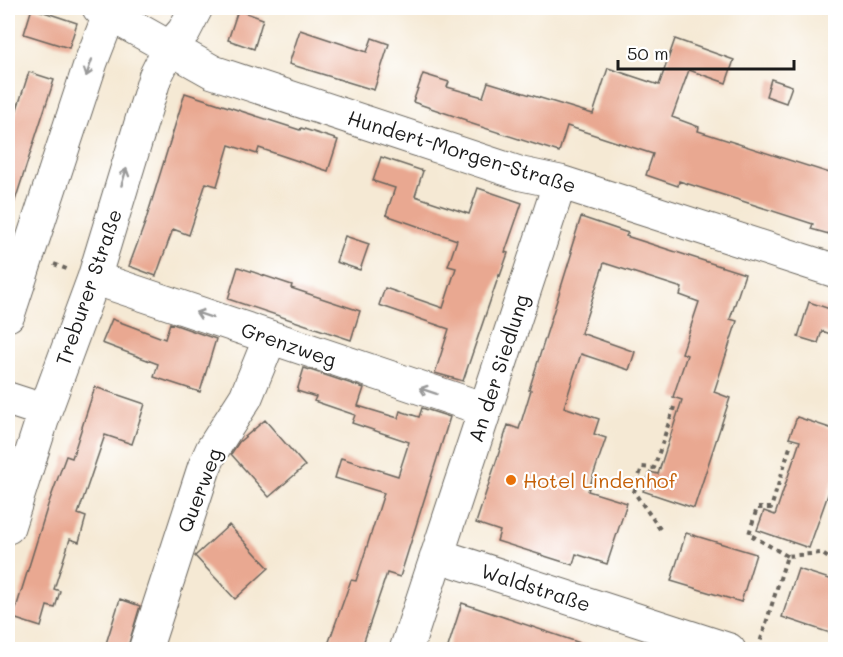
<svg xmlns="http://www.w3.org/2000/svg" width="843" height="657" font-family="Mali,sans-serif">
	<rect width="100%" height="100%" fill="#fff"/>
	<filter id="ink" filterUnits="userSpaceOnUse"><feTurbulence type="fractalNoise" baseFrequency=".0167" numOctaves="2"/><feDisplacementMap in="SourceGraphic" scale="12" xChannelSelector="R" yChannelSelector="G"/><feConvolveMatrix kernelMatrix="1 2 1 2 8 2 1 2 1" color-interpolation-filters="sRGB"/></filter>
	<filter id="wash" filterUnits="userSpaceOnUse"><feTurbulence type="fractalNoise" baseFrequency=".008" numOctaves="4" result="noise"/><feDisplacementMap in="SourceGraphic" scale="24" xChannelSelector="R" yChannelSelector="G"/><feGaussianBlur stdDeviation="1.35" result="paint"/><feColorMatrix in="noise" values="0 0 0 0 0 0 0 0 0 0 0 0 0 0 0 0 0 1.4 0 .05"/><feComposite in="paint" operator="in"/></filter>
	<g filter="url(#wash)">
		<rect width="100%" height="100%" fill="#f5e9d4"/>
		<g id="blocks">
			<path fill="#e9a891" d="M32,8L77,23L69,48L24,34Z
				M238,10L263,19L254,49L228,40Z
				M300,30L367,52L372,38L389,44L374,90L289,64Z
				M675,39L734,60L726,83L689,70L672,117L699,127L698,131L836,175V236L811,229L813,224L739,200L679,181L678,186L646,175L653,154L567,126L559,152L466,122V120L413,102L423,74L449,82L447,87L483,97L488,82L593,114L608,68L659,85Z
				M29,72L54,80L11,213L8,212V137Z
				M771,79L792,86L786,103L766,96Z
				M185,93L300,130L301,128L338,140L328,171L259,148L257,154L229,145L217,186L206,183L189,235L173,229L156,276L129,266L145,223Z
				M381,157L423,171L415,196L469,214L478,188L522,203L505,252L508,253L500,276L499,275L463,381L435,373L449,329L379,305L385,288L443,308L456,268L448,266L457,240L386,215L395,188L373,181Z
				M581,217L628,233L626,236L745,274L730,319L737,321L714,392L730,398L694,508L643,491L650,472L658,474L682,400L673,397L687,355L682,353L699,302L680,295L682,288L604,263L581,333L635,352L629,370L581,354L564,407L599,419L594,434L606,438L588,491L627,503L607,564L576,554L573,565L497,541L500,531L476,523L508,425L519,429L531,390H529L572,252H570Z
				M345,236L369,244L360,270L336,262Z
				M238,267L292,285L291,288L360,311L351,340L228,299Z
				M809,302L836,311V336L822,331L818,343L798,337Z
				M112,319L165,339L170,323L216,339L200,392L154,377L158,364L102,343Z
				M304,368L364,388L358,406L398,418L400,411L419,417L422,408L450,417L400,577L387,573L361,650H326L351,580L356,581L384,493L335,478L341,458L398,476L409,442L352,423L355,415L314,401L316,397L297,391Z
				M95,387L145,404L132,444L105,435L78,514L86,517L79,542L70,539L54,589L60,591L55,608L47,606L41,627L13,618L48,505L66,456L72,458Z
				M797,417L836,430V472L809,548L757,530L764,511L775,515L800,441L789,438Z
				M265,420L305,466L269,497L231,454L239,442Z
				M229,525L269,568L235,599L195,556Z
				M686,533L756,554L741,602L671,581Z
				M798,569L836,581V635L782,617Z
				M120,599L140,606L127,650H104Z
				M462,603L589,646L588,650H447Z"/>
		</g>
	</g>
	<g filter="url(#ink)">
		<use href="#blocks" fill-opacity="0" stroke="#68645c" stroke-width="1.5"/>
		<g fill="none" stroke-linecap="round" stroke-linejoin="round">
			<g stroke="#68645c" stroke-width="35">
				<path id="minor" d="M99,8L213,72L522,174L560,182L836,271
					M94,278L484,409
					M8,315L91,62L110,13
					M8,399L45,411
					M8,527L45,411L94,278L155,77L170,47L184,31L196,8
					M437,555L729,650
					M145,650L204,468L212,450L246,397L270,338
					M406,650L560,182"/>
			</g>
			<path stroke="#68645c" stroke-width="4" stroke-dasharray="4.5 4.5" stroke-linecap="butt" d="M54,264L69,270
				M660,529L634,492L642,467L654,468L674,407
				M787,556L749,534L757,508H771L790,447
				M758,649L787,556L821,553L836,563"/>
			<use href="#minor" stroke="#fff" stroke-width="33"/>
		</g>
		<defs><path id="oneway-shaft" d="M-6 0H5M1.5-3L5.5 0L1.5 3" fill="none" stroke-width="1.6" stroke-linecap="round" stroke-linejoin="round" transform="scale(1.5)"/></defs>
		<g stroke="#999">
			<use href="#oneway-shaft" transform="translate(89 68) rotate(109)"/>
			<use href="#oneway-shaft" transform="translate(124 177) rotate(-73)"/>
			<use href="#oneway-shaft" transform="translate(204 315) rotate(-161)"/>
			<use href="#oneway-shaft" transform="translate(428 391) rotate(-161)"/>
		</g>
	</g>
	<circle fill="#e8710a" stroke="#fff" stroke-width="2" cx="511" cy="480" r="6"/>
	<g text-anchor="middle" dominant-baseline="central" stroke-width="4.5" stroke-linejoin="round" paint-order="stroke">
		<g font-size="20" fill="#1c1c1c" stroke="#fff">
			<text transform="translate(462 151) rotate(17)">Hundert-Morgen-Straße</text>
			<text transform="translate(88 287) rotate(-71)">Treburer Straße</text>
			<text transform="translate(289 344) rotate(19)">Grenzweg</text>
			<text transform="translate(498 368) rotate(-72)">An der Siedlung</text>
			<text transform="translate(199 490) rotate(-69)">Querweg</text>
			<text transform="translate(536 587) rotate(18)">Waldstraße</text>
		</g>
		<g font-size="20" fill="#c56008" stroke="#fff" text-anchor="start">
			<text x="523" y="480">Hotel Lindenhof</text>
		</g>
	</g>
	<rect width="843" height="657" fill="none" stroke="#fff" stroke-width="30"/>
	<path d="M618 60v9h176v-9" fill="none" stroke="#1c1c1c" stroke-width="3"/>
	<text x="627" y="60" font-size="18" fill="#1c1c1c" stroke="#ffffff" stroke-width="4.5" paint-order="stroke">50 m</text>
</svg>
